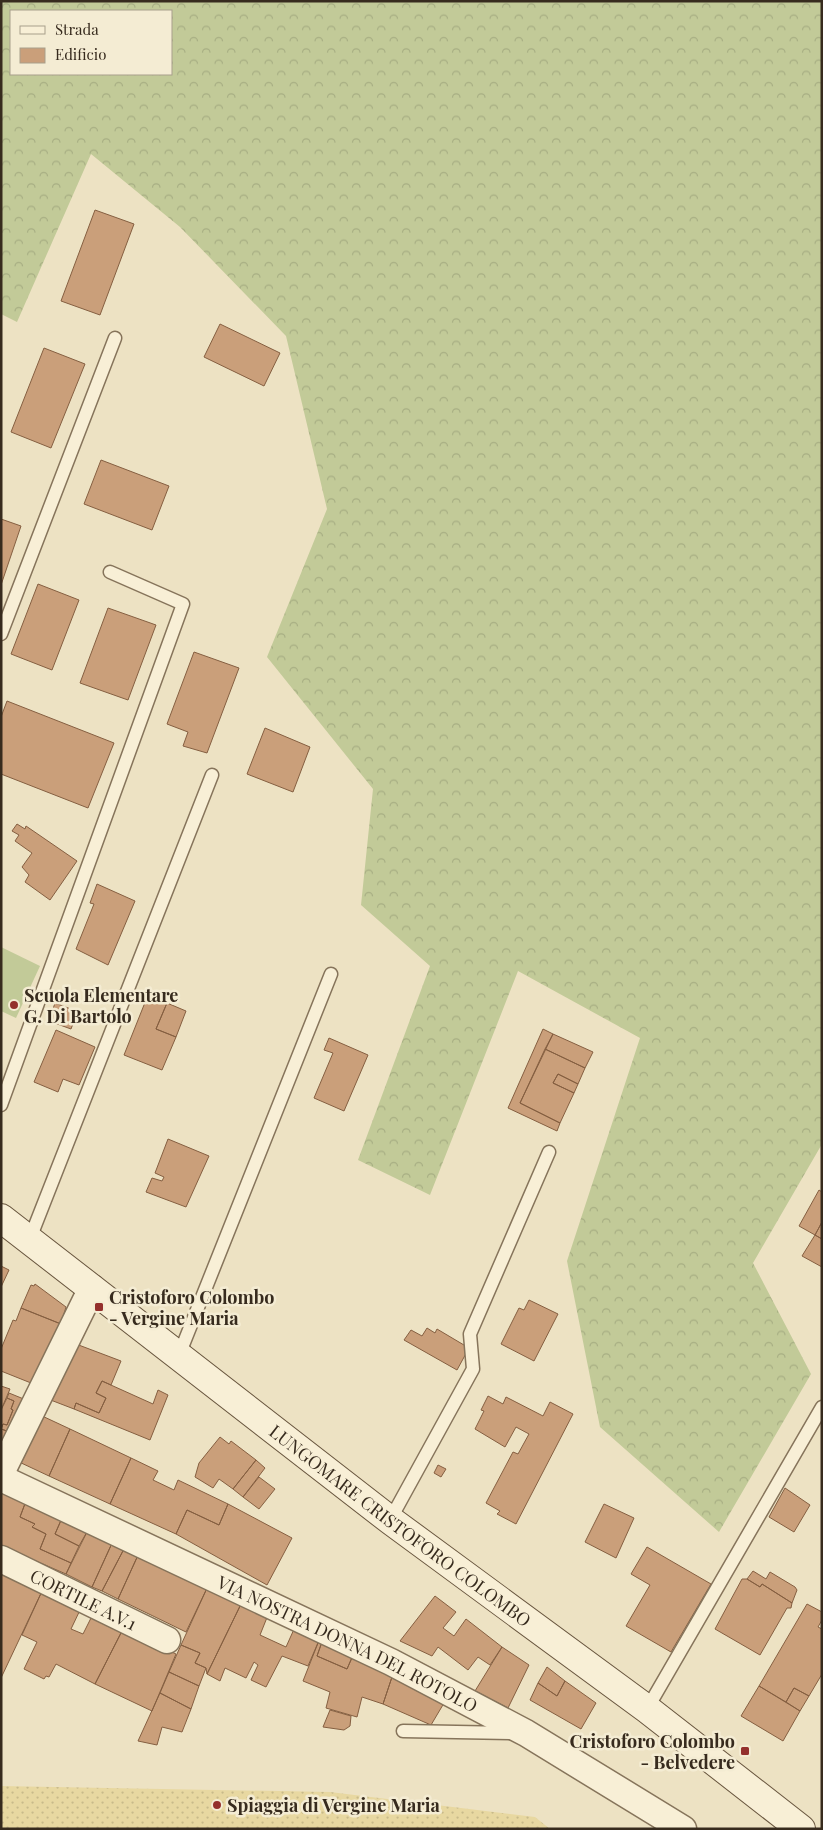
<svg xmlns="http://www.w3.org/2000/svg" width="823" height="1830" font-family="'Playfair Display',serif">
	<defs>
		<pattern id="forest-crowns" width="20" height="18" patternUnits="userSpaceOnUse" patternTransform="scale(1.25)"><rect width="20" height="18" fill="#c2ca98"/><path d="M2 6a3 3 0 1 1 6 0M12 15a3 3 0 1 1 6 0" fill="none" stroke="#a7ae83"/></pattern>
		<pattern id="sand-dots" width="8" height="8" patternUnits="userSpaceOnUse" patternTransform="scale(1.25)"><rect width="8" height="8" fill="#e8d8a1"/><path d="M2 2h.1M6 6h.1" fill="none" stroke="#c8ba8a" stroke-width="1.8" stroke-linecap="round"/></pattern>
	</defs>
	<rect width="100%" height="100%" fill="#ede2c3"/>
	<path fill="#c2ca98" d="M1,947L40,966L16,1018L1,1011Z"/>
	<path fill="url(#forest-crowns)" fill-rule="evenodd" d="M1,1H822V1144L753,1263L811,1374L719,1532L600,1427L567,1261L640,1038L518,971L430,1195L358,1160L430,966L361,905L373,789L267,657L327,509L286,336L180,227L91,154L17,322L1,314ZM171,11V74H11V11Z"/>
	<path fill="url(#sand-dots)" d="M1,1786L330,1792L535,1817L550,1829H1Z"/>
	<path fill="#ca9f7a" stroke="#855f41" d="M95,210L134,224L100,315L61,301Z
		M220,324L280,353L264,386L204,357Z
		M44,348L85,364L51,448L11,432Z
		M101,460L169,486L152,530L84,504Z
		M1,519L21,526L1,585Z
		M38,584L79,600L52,670L11,654Z
		M108,608L156,625L128,700L80,683Z
		M194,652L239,668L207,753L183,746L188,732L167,724Z
		M7,701L114,743L88,808L1,774V717Z
		M265,728L310,747L293,792L247,774Z
		M17,824L25,829L26,826L77,861L50,900L25,882L29,875L22,867L32,853L15,841L19,835L12,831Z
		M97,884L135,901L108,965L76,949L94,904L90,903Z
		M148,995L167,1003L156,1029L176,1037L162,1070L124,1055Z
		M55,1003L89,1016L88,1021L76,1016L71,1029L49,1021Z
		M167,1003L186,1011L176,1037L156,1029Z
		M543,1029L553,1034L520,1103L560,1123L557,1131L508,1108Z
		M56,1030L95,1047L79,1085L63,1079L58,1092L34,1082Z
		M553,1034L593,1052L585,1068L545,1049Z
		M329,1038L368,1055L344,1111L314,1098L333,1053L324,1050Z
		M545,1049L585,1068L578,1084L558,1074L553,1083L574,1093L560,1123L520,1103Z
		M558,1074L578,1084L574,1093L553,1083Z
		M168,1139L209,1156L186,1207L146,1192L152,1178L162,1181L164,1177L155,1173Z
		M819,1190L822,1192V1222L815,1235L799,1226Z
		M822,1222V1239L815,1235Z
		M815,1235L822,1239V1267L802,1256Z
		M1,1266L9,1270L1,1287Z
		M35,1284L66,1307L61,1324L21,1308L31,1285L34,1286Z
		M529,1300L558,1314L534,1361L501,1344L519,1308L524,1310Z
		M21,1308L61,1324L36,1385L1,1371V1349L13,1320L16,1321Z
		M427,1328L435,1333L437,1329L469,1348L457,1370L404,1340L411,1330L422,1336Z
		M76,1344L121,1361L111,1385L102,1381L96,1393L106,1398L99,1413L76,1403L74,1409L48,1399L57,1377L62,1379Z
		M102,1381L153,1404L158,1390L168,1395L150,1440L74,1409L76,1403L99,1413L106,1398L96,1393Z
		M1,1386L10,1389L1,1410Z
		M9,1393L36,1404L1,1444L7,1431L1,1429L3,1424L7,1425L13,1410L11,1409L14,1401L7,1398Z
		M488,1396L503,1404L506,1397L543,1416L550,1402L573,1414L516,1524L497,1514L500,1511L486,1503L513,1452L518,1454L529,1434L516,1427L505,1447L475,1429L484,1411L481,1410Z
		M7,1398L14,1401L11,1409L13,1410L7,1425L3,1424L1,1429L7,1431L1,1444V1410Z
		M40,1415L70,1429L49,1476L17,1461Z
		M70,1429L131,1458L110,1504L49,1476Z
		M220,1437L229,1444L231,1441L256,1460L233,1489L219,1479L213,1488L195,1477L199,1463Z
		M131,1458L158,1471L153,1480L174,1490L178,1480L228,1504L219,1525L187,1510L176,1534L110,1504Z
		M256,1460L265,1468L243,1497L233,1489Z
		M438,1465L446,1469L441,1477L434,1473Z
		M259,1477L275,1489L259,1509L243,1497Z
		M1,1488L26,1501L20,1517L35,1524L32,1527L46,1534L40,1549L71,1563L66,1574L1,1546Z
		M785,1488L810,1505L794,1532L769,1517Z
		M26,1501L62,1518L55,1534L79,1546L71,1563L40,1549L46,1534L32,1527L35,1524L20,1517Z
		M228,1504L292,1538L267,1585L176,1534L187,1510L219,1525Z
		M604,1504L634,1518L616,1558L585,1542Z
		M62,1518L88,1530L79,1546L55,1534Z
		M88,1530L113,1541L92,1587L66,1574Z
		M113,1541L125,1547L102,1591L92,1587Z
		M125,1547L139,1553L118,1599L102,1591Z
		M647,1547L711,1584L671,1652L626,1626L650,1585L631,1574Z
		M139,1553L208,1586L186,1632L118,1599Z
		M4,1570L43,1589L1,1678V1576Z
		M753,1571L766,1579L770,1572L795,1587L797,1590L792,1603L762,1584L760,1587L747,1579Z
		M742,1579H747L760,1587L762,1584L792,1603L791,1608H787L760,1655L715,1629Z
		M208,1586L242,1602L207,1674L206,1668L195,1663L200,1653L181,1645Z
		M43,1589L81,1608L71,1629L83,1634L93,1614L123,1629L95,1684L56,1664L49,1677L46,1676L44,1679L24,1669L37,1642L22,1635Z
		M435,1596L456,1612L443,1628L454,1636L466,1619L502,1647L490,1665L478,1657L468,1670L438,1647L432,1656L400,1641Z
		M242,1602L268,1615L260,1635L286,1647L295,1627L320,1638L308,1666L282,1656L266,1687L251,1680L258,1665L254,1662L246,1678L225,1668L220,1681L207,1674Z
		M807,1604L822,1612V1620L818,1627L822,1629V1674L809,1696L794,1688L786,1702L759,1686Z
		M123,1629L176,1654L152,1711L95,1684Z
		M320,1638L323,1639L317,1656L347,1669L354,1653L394,1671L383,1704L362,1697L357,1717L326,1708L330,1692L303,1681Z
		M323,1639L354,1653L347,1669L317,1656Z
		M181,1645L200,1653L195,1663L206,1668L199,1686L169,1672Z
		M502,1647L529,1665L508,1708L475,1691Z
		M547,1667L565,1681L557,1696L538,1683Z
		M394,1671L447,1698L431,1725L383,1704Z
		M169,1672L199,1686L191,1709L160,1693Z
		M565,1681L596,1703L581,1729L530,1700L538,1683L557,1696Z
		M759,1686L800,1711L783,1741L741,1716Z
		M794,1688L809,1696L800,1711L786,1702Z
		M160,1693L191,1709L182,1732L162,1727L157,1745L138,1741Z
		M330,1710L351,1716L350,1726L344,1730L323,1727Z"/>
	<g fill="none" stroke-linecap="round" stroke-linejoin="round">
		<g stroke="#86745b" stroke-width="15">
			<path id="service" d="M1,634L115,338
				M1,1105L183,604L110,572
				M29,1241L212,775
				M179,1355L331,974
				M390,1520L473,1369L470,1334L549,1152
				M647,1709L822,1407
				M403,1731L513,1733"/>
		</g>
		<g stroke="#86745b" stroke-width="29">
			<g id="minor">
				<path d="M1,1473L92,1288"/>
				<path id="s1" d="M1,1478L391,1662L526,1733L683,1829"/>
				<path id="s2" d="M1,1559L167,1640"/>
			</g>
		</g>
		<g stroke="#68553e" stroke-width="30">
			<g id="secondary">
				<path id="s3" d="M1,1218L390,1520L647,1709L801,1829"/>
			</g>
		</g>
		<use href="#service" stroke="#f8efd6" stroke-width="12"/>
		<use href="#minor" stroke="#f8efd6" stroke-width="26"/>
		<use href="#secondary" stroke="#f8efd6" stroke-width="28"/>
	</g>
	<g fill="#94302c" stroke="#f4ecd3" stroke-width="2">
		<circle cx="14" cy="1005" r="5"/>
		<rect x="94" y="1302" width="10" height="10" rx="2.5"/>
		<rect x="740" y="1746" width="10" height="10" rx="2.5"/>
		<circle cx="217" cy="1805" r="5"/>
	</g>
	<g text-anchor="middle" dominant-baseline="central" stroke-width="5" stroke-linejoin="round" paint-order="stroke">
		<g font-size="18" font-weight="bold" fill="#372b1e" stroke="#f4ecd3" text-anchor="start">
			<text x="24" y="995">Scuola Elementare<tspan x="24" dy="21">G. Di Bartolo</tspan></text>
			<text x="109" y="1297">Cristoforo Colombo<tspan x="109" dy="21">- Vergine Maria</tspan></text>
			<text x="735" y="1741" text-anchor="end">Cristoforo Colombo<tspan x="735" dy="21">- Belvedere</tspan></text>
			<text x="227" y="1805">Spiaggia di Vergine Maria</text>
		</g>
		<g font-size="18" fill="#372b1e" stroke="#f4ecd3">
			<text stroke="none"><textPath href="#s3" startOffset="504">LUNGOMARE CRISTOFORO COLOMBO</textPath></text>
			<text stroke="none"><textPath href="#s2" startOffset="92">CORTILE A.V.1</textPath></text>
			<text stroke="none"><textPath href="#s1" startOffset="384">VIA NOSTRA DONNA DEL ROTOLO</textPath></text>
		</g>
	</g>
	<rect width="823" height="1830" fill="none" stroke="#372b1e" stroke-width="5"/>
	<rect x="10" y="10" width="162" height="65" fill="#f4ecd3" stroke="#a89f8b"/>
	<rect x="20" y="26" width="25" height="8" fill="#f8efd6" stroke="#a89f8b"/>
	<text x="55" y="35" font-size="15" fill="#372b1e">Strada</text>
	<rect x="20" y="48" width="25" height="15" fill="#ca9f7a" stroke="#a89f8b"/>
	<text x="55" y="60" font-size="15" fill="#372b1e">Edificio</text>
</svg>
